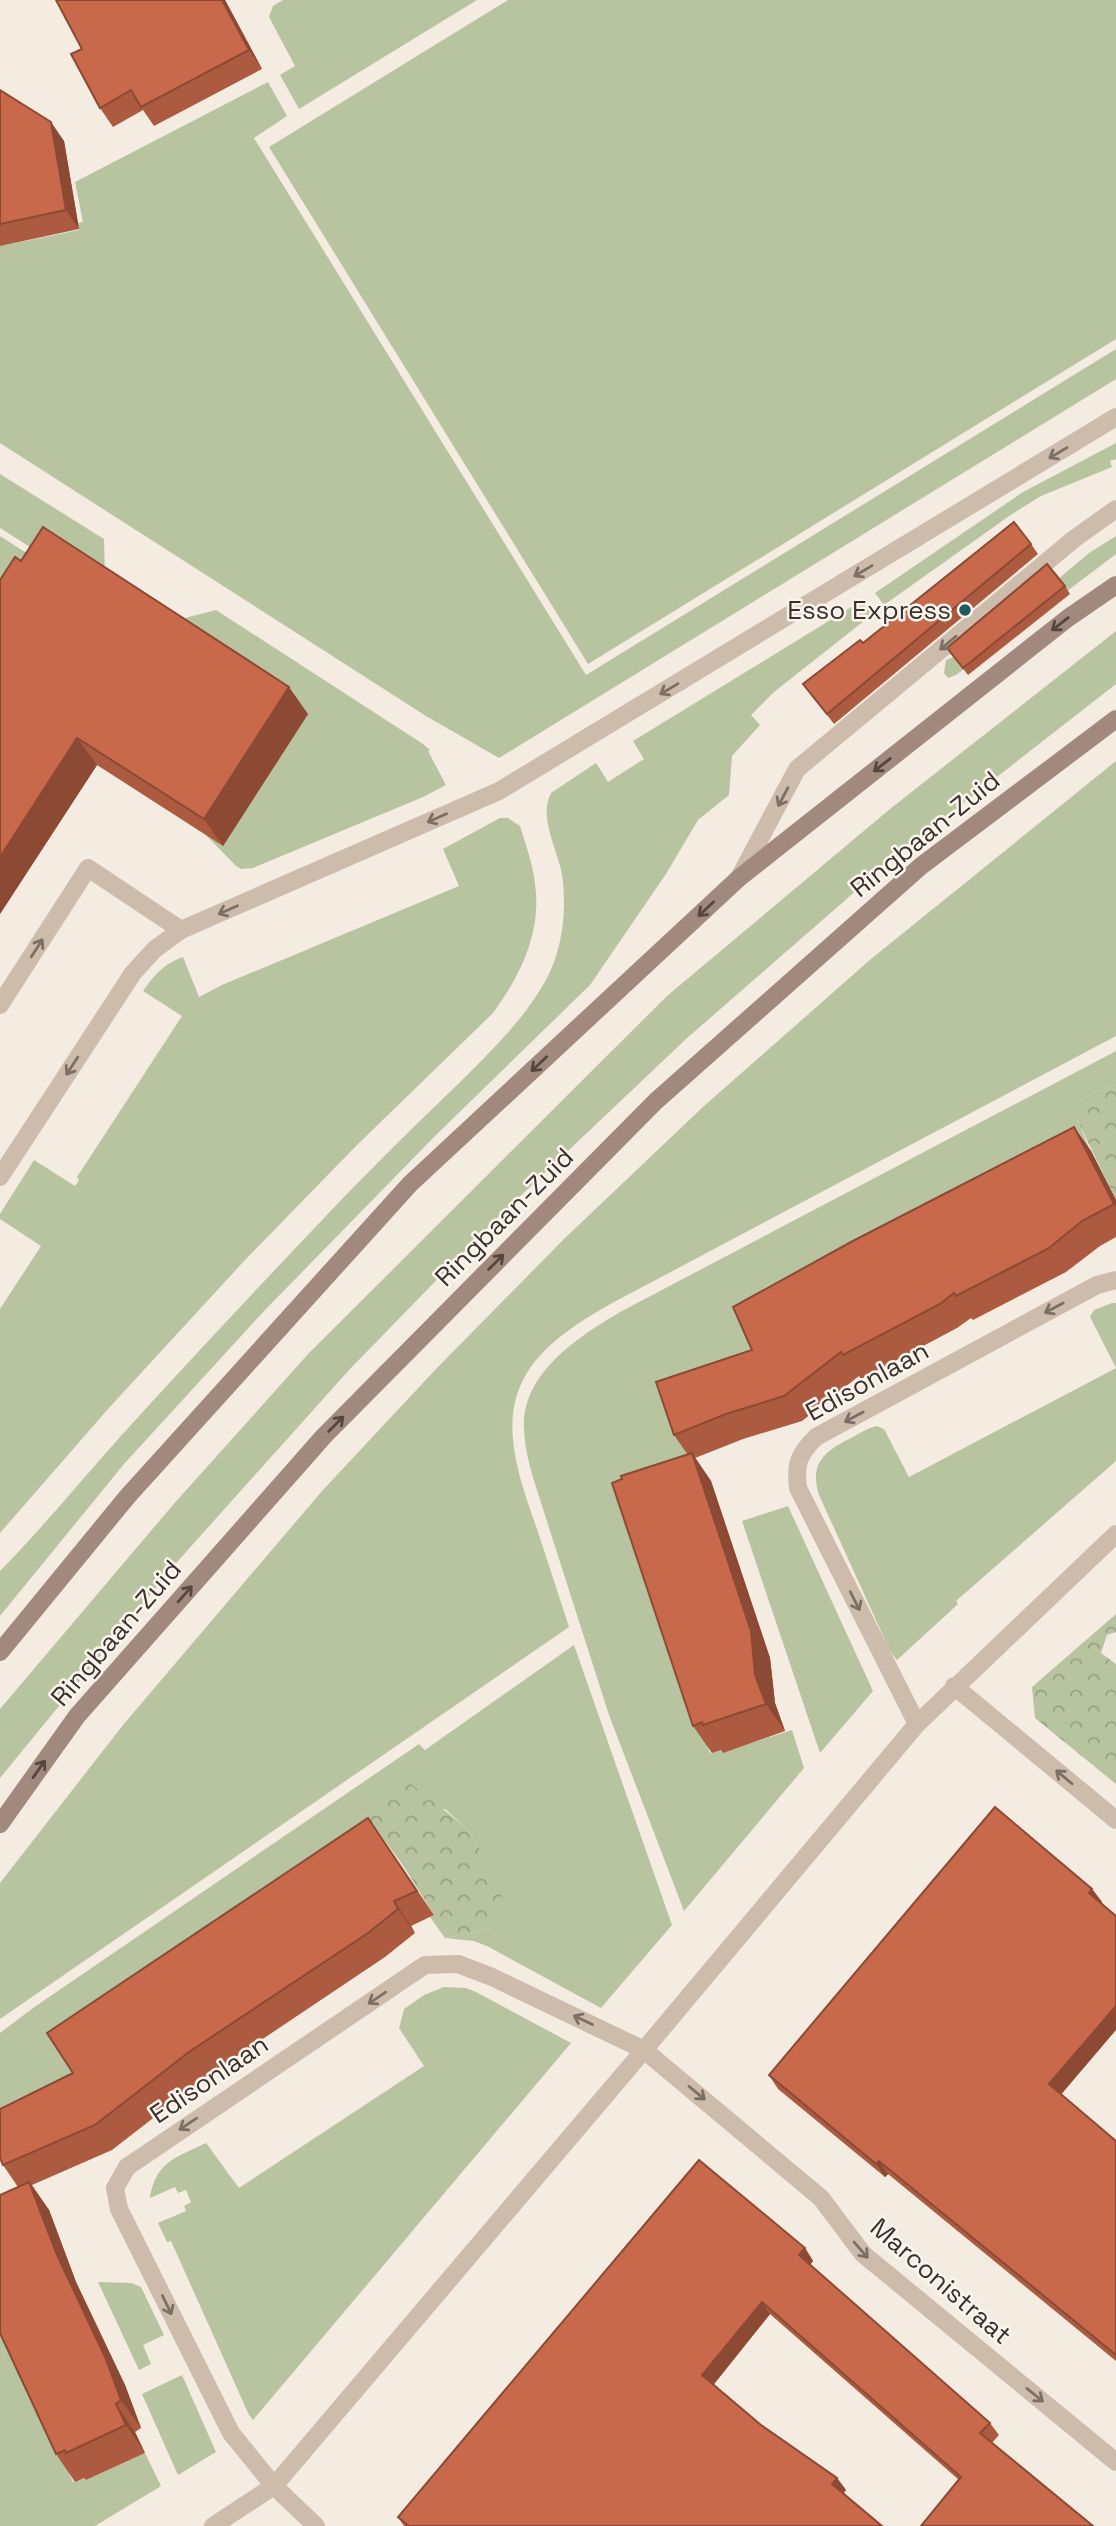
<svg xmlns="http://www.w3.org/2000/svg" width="1116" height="2526" font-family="'Space Grotesk',sans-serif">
	<defs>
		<pattern id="forest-crowns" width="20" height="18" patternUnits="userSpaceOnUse" patternTransform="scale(1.75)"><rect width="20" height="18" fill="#b8c4a0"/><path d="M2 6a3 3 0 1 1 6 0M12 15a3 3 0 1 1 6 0" fill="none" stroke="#97a083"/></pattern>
	</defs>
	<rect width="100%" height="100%" fill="#f4ebe1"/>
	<path fill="#b8c4a0" d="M283,0H477L299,109L280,75L295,66L269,17L273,6Z
		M508,0H1116V339L588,664L269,147Z
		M268,82L287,116L254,138L586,675L1116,349V379L499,758L426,716L0,443V246L79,230L78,223L83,222L75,182Z
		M1116,443V459L1110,461L1112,467L1041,496L1012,514L884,605L875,593L1023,492Z
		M0,474L104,539L105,582L60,566L0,528Z
		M0,536L50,568L0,645Z
		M1116,536V554L956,675L948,678L944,673L946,660L956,656L1057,580L1089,553Z
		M863,600L874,613L774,692L751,715L760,725L732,756L729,795L698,820L666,874L590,985L436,1135L265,1310L124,1464L0,1616V1571C42,1528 80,1482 120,1437C193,1356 268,1277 343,1198C379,1161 415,1125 452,1090C487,1055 523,1022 547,978C563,947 567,909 562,875C558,850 538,817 551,793L596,763L608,782L644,759L633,741Z
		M216,610L423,744L430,750L428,751L446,785L423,797L253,868L241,869L235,865L199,828L154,626Z
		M1116,631V684L897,855L686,1039L492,1223L350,1369L177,1562L0,1778V1709L172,1506L309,1353L667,996L890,809Z
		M1116,761V1036L616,1301C582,1320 541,1344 523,1380C498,1429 523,1487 539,1535C549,1566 559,1596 569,1627L0,2019V1883L123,1725L322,1491L436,1369L565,1238L704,1106L871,959Z
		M500,818H508L520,826C526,845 533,865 535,884C542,932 520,977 492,1014L357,1145L245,1260L108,1409L0,1533V1309L41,1246L0,1219V1214L34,1160L75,1186L79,1180L77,1177L182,1016L143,991C155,974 164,964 183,957L199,997L222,985L459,886L443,849Z
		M1116,1051V1085L1070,1103L1090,1150L757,1346L690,1457L701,1728L710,1753L722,1750L723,1752L792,1730L804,1768L684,1911L609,1715L535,1484C529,1465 524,1445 524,1425C524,1371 581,1335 622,1311Z
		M1112,1303H1116V1461L956,1601L958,1604L897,1660L890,1651L819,1495C809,1463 825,1451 851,1438C860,1433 868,1428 877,1426L884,1429L909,1477L1116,1368L1090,1317L1094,1310Z
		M788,1506L873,1691L820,1753L742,1521Z
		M574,1645L672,1925L601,2008L487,1946L474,1941L445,1938L491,1929L478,1846L464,1826L445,1809L365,1813L384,1841L75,2073L0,2142V2033L33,2008L419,1744L425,1750Z
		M444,1987L466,1988L476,1992L571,2043L253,2420L249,2415L171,2241L167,2242L158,2223L186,2211L184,2206L191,2202L186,2190L178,2193L175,2187L150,2198C155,2162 177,2157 206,2143L239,2188L424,2066L399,2028L404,2009L424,1995Z
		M98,2282L131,2283L141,2287L164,2335L143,2345L151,2364L139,2370Z
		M0,2319L73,2482L84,2478L86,2480L145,2453L161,2486L95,2526H0Z
		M182,2375L216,2452L178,2475L142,2394Z"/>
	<path fill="url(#forest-crowns)" d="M1116,1085V1200L1069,1103Z
		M1116,1614V1632L1107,1635L1101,1653L1116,1664V1784L1035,1718L1032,1687Z
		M410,1783L464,1826L478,1846L503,1900L491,1929L445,1938L430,1917L434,1915L404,1867L365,1813Z"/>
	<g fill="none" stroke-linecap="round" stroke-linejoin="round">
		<path stroke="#cdbbac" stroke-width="18" d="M739,878L797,769L1074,539L1116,509
			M0,1005L88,868L181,930"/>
		<path stroke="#cdbbac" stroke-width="18" d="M0,1177L133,973L155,949L181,930L499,791L1116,417
			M954,1686L1116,1820
			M917,1724L798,1488C795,1463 799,1454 816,1437L1097,1285L1116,1280
			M213,2526L274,2486L644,2050L917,1724L1116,1534
			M316,2526L274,2486L231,2433L119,2209L115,2188L127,2167L425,1965L458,1964L492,1977L644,2050L821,2198L863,2254L1116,2462"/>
		<path stroke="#a18a7d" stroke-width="18" d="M0,1652L127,1497L410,1184L739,878L1068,618L1116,585
			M0,1824L77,1716L324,1436L656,1101L921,866L1116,719"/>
	</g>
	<path fill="#ac5a40" d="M225,0L262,69L154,126L143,110L113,127L100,108L82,49Z
		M0,90L64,141L79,229L0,246Z
		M1031,544L1038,554L834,724L803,684L863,643Z
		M21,561L308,714L223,846L97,765L0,914Z
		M1065,586L1070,594L968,675L947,648Z
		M1074,1127L1091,1151L1116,1200V1237L1100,1246L1066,1272L973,1320L971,1318L957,1328L861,1379L859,1376L802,1421L743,1439L695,1458L711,1481L770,1658L775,1703L785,1731L723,1753L721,1750L712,1753L693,1726L688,1455L674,1435L752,1350Z
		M368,1818L434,1915L411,1926L415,1933L385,1957L206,2077L112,2150L32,2185L49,2210L76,2282L125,2385L141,2428L135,2432L145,2453L86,2480L84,2478L75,2482L56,2454L18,2187L3,2165L73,2073Z
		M1092,1889L1102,1902L1061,2094L1116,2141V2361L888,2174L885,2177L778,2089L769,2075Z
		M805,2248L813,2261L810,2265L990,2423L999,2435L959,2480L770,2314L713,2385L761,2425L837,2478L846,2490L843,2494L882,2526H404L398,2517Z"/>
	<path fill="#8c4a34" d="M222,0H225L262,69L249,50Z
		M51,122L64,141L79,229L66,210Z
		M289,687L308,714L223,846L204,819Z
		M77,738L97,765L0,914V857Z
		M1074,1127L1091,1151L1116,1200V1207Z
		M692,1453L711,1481L770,1658L775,1703L785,1731L766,1704L755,1675Z
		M1092,1889L1102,1902L1098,1906L1089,1893Z
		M394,1901L411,1926L415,1933L398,1909Z
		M1116,2006V2030L1059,2097L1049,2084Z
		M879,2161L888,2174L885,2177L876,2164Z
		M29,2182L49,2210L76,2282L125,2385L141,2428L121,2400L57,2255Z
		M805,2248L813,2261L807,2268L799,2255Z
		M762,2302L770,2314L711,2388L702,2375Z
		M116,2404L135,2432L145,2453L126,2425Z
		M837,2478L846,2490L840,2497L832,2484Z"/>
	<path fill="#c8694b" stroke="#8c4a34" stroke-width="2" d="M56,0H222L249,50L141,107L131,90L100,108L71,54L82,49Z
		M0,90L51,122L66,210L0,224Z
		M1014,522L1031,544L827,714L803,684L860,640L863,643Z
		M43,527L289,687L204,819L77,738L0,857V580L15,557L21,561Z
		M1047,564L1065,586L963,668L947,648Z
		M1074,1127L1114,1204L1082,1221L1049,1248L956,1296L954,1293L940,1304L843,1355L841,1352L784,1396L726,1414L674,1435L656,1382L752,1350L733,1307L851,1242Z
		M692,1453L751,1631L755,1675L766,1704L703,1725L702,1722L693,1726L612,1483L622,1479L621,1476Z
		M995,1807L1092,1889L1089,1893L1116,1916V2006L1049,2084L1116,2141V2355L879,2161L876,2164L769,2075Z
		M368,1818L417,1891L394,1901L398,1909L368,1933L189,2052L95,2125L3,2165L0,2158V2109L73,2073L47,2033Z
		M699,2160L805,2248L799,2255L990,2423L980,2433L1093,2526H921L961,2477L762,2302L702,2375L761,2425L837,2478L832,2484L882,2526H409L398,2517Z
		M29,2182L57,2255L105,2357L121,2400L116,2404L126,2425L66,2453L65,2450L56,2454L0,2333V2195Z"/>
	<defs><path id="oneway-shaft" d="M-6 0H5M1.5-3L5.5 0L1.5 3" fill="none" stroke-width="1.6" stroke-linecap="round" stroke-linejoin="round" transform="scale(1.75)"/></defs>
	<g stroke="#7d6f65">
		<use href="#oneway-shaft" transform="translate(1058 453) rotate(149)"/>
		<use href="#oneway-shaft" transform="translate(863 571) rotate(149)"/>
		<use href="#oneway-shaft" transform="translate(948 643) rotate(140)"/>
		<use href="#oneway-shaft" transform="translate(669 689) rotate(149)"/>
		<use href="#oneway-shaft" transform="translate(783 797) rotate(118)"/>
		<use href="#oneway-shaft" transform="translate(437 818) rotate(156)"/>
		<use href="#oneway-shaft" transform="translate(228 910) rotate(156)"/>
		<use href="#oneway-shaft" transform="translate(37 948) rotate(-57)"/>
		<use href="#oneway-shaft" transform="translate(72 1066) rotate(123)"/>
		<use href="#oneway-shaft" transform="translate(1054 1308) rotate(152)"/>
		<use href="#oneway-shaft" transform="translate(854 1417) rotate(152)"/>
		<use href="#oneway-shaft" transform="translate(855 1601) rotate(63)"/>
		<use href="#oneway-shaft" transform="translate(1064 1777) rotate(-140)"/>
		<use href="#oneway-shaft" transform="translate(377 1998) rotate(146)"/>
		<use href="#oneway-shaft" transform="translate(583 2020) rotate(-154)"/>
		<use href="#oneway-shaft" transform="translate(697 2093) rotate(40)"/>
		<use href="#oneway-shaft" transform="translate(188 2124) rotate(146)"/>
		<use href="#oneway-shaft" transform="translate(861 2250) rotate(49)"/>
		<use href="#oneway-shaft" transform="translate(167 2305) rotate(64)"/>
		<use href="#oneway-shaft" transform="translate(1035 2395) rotate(39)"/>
	</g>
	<g stroke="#544640">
		<use href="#oneway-shaft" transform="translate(1060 624) rotate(142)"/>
		<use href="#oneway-shaft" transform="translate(882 765) rotate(142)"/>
		<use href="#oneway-shaft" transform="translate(706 909) rotate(137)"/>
		<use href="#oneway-shaft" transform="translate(539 1064) rotate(137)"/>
		<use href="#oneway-shaft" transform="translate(496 1262) rotate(-45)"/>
		<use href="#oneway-shaft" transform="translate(336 1424) rotate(-45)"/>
		<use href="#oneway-shaft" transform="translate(185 1594) rotate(-49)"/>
		<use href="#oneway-shaft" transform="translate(39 1769) rotate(-55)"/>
	</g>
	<circle fill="#1f5a5e" stroke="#fbf5ee" stroke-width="2.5" cx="965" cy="610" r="7"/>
	<g text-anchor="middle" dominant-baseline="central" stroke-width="5" stroke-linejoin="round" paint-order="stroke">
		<g font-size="26" fill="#3b302b" stroke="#fbf5ee" text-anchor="end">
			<text x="951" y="610">Esso Express</text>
		</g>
		<g font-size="26" fill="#3b302b" stroke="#fbf5ee">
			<text transform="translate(925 834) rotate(-39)">Ringbaan-Zuid</text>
			<text transform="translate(504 1217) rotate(-45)">Ringbaan-Zuid</text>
			<text transform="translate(867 1381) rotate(-29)">Edisonlaan</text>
			<text transform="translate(116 1633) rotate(-49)">Ringbaan-Zuid</text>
			<text transform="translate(209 2079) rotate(-34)">Edisonlaan</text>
			<text transform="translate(941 2281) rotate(41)">Marconistraat</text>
		</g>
	</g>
</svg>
